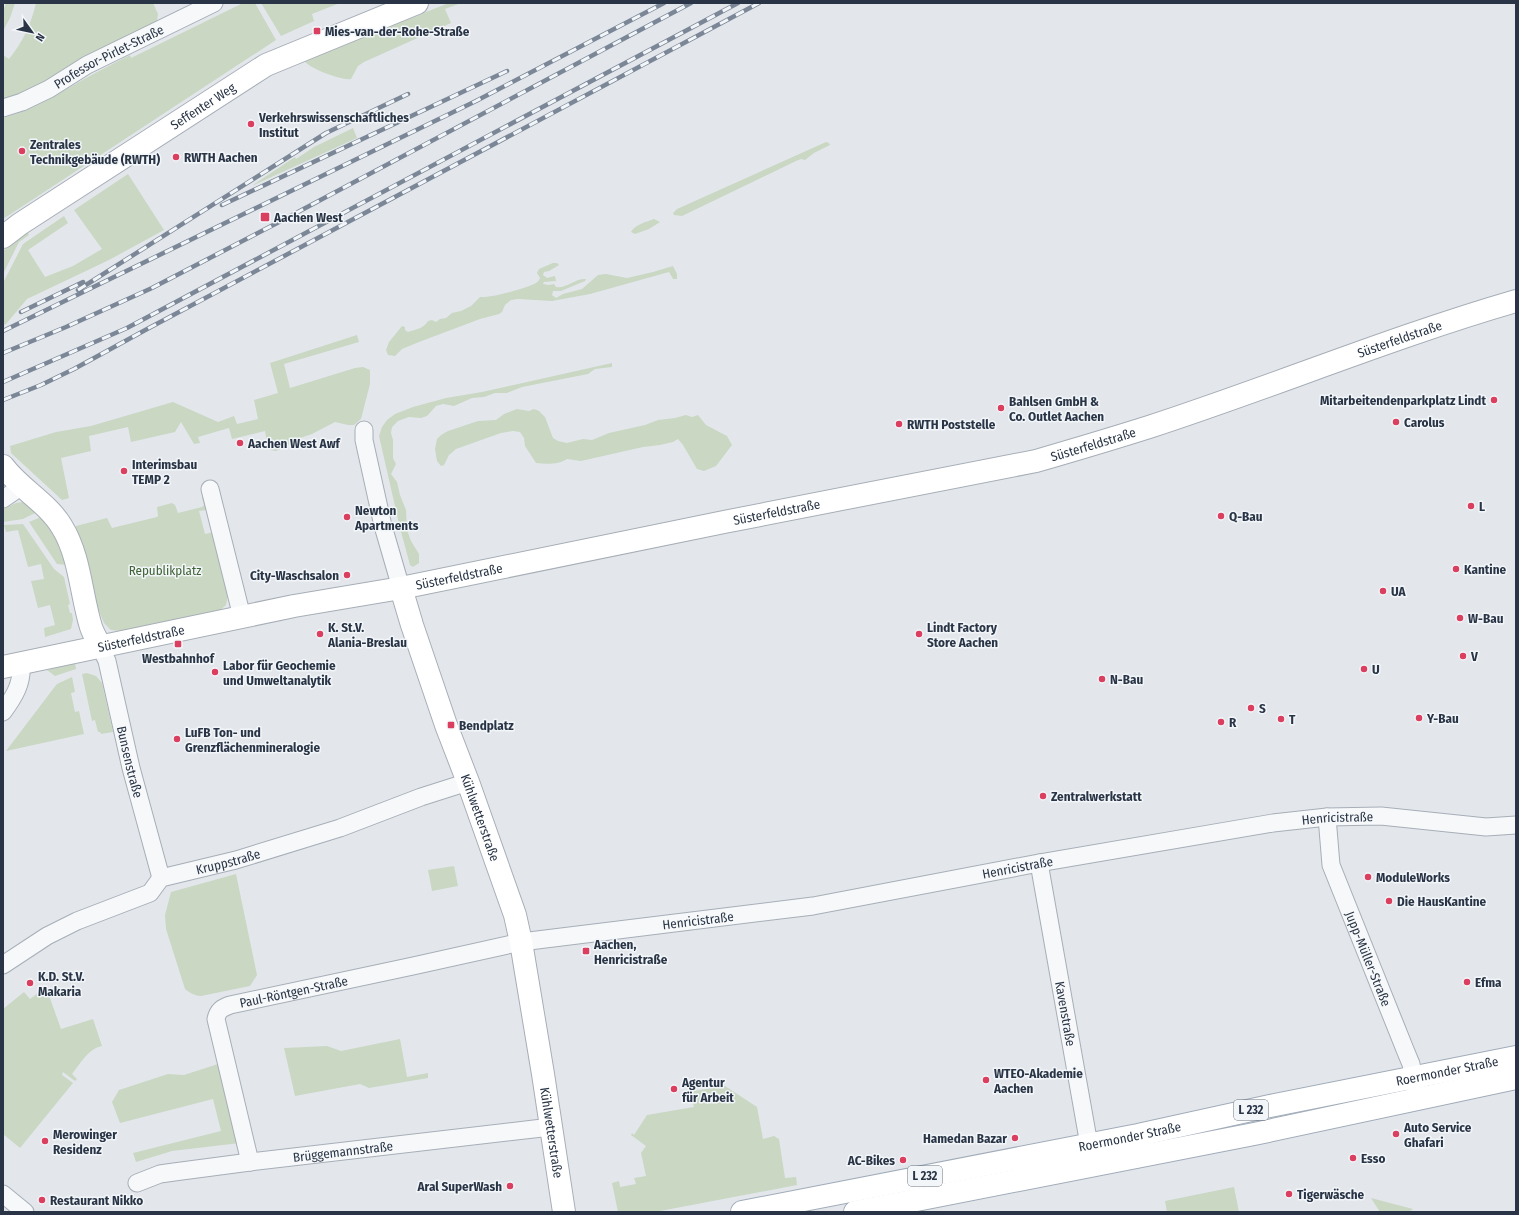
<svg xmlns="http://www.w3.org/2000/svg" width="1519" height="1215" font-family="'Fira Sans Condensed',sans-serif">
	<rect width="100%" height="100%" fill="#e3e7ec"/>
	<path fill="#c9d7c3" d="M6,3H15L10,18L3,31V11Z
		M36,3H153L158,14L157,21L139,31L30,90L3,101V55L9,59C23,42 31,24 36,3Z
		M243,3H255L276,40L3,219V118C34,110 59,93 86,78C100,70 115,63 130,55L131,58Z
		M261,3H340L312,14L314,21L281,36Z
		M449,3H461L445,9L451,23L364,62L358,66L351,79C343,81 307,68 304,60Z
		M353,128L357,138L254,185H253L295,157L296,159L314,147Z
		M826,142L829,143L830,145L814,153L805,160L801,159L796,161L682,216L674,215L673,213L677,209Z
		M128,174L164,230L109,260L27,299L6,324L3,325V283L23,244L64,216L68,223L28,250L45,277L73,266L102,249L74,210Z
		M654,219L660,222L649,229L635,234L631,232C635,224 647,222 654,219Z
		M27,231L29,235L19,242L3,274V251Z
		M553,263H557L559,265L549,271L544,272L543,275L547,278L555,276L556,281L544,282L543,284L549,285L554,284L556,287C566,289 575,278 586,279L585,281L561,291H553L552,295L556,298L563,294L582,289L598,275L606,274L627,278L653,272L673,266L677,274V279H673L669,272L590,294L552,301L518,299L511,300L505,305L502,312L499,314L480,319L419,342L402,349L395,356L388,355L386,350L389,342L402,326L405,327V330L408,332C416,329 423,329 428,321L432,320L436,322L440,319L446,318L452,313L461,311L471,306L480,297C490,298 528,288 536,283C539,281 539,280 540,278L537,273L539,269Z
		M357,335L359,342L284,364L290,388L355,368L363,367L370,370V384L361,419L354,425H348L335,422L312,434L294,440L286,447L276,451L270,450L268,448L265,431L232,439L229,428L198,437L200,443L194,444L181,422L175,432L131,442L128,427L89,436L91,451L61,458L69,498L62,500L11,453L10,446L56,432L91,426L173,402L218,422L234,416L237,424L258,419L254,400L278,393L270,363Z
		M612,363V367L595,369L588,374L522,387L507,393H495L484,397L472,398L454,406L443,404L436,406L427,416L421,418L409,417L398,421L392,427L391,433L393,440V458L396,464L391,474L397,482L400,495L406,510L407,530L411,541L419,554V563L413,567L410,565L400,528L379,436L382,427L387,420L395,414L413,407L446,398L482,392Z
		M517,409L529,411L534,409L539,411L545,417L553,438L558,441L567,443L583,439L592,440L609,433L645,425L658,420L675,418L686,415L692,417L698,415L706,425L727,436L732,445L716,466L704,471L697,469L683,445L678,439L673,442L660,445L643,447L581,461L567,459C558,465 546,464 536,463L525,446L524,438L520,432L513,431L501,433L456,449L449,455L444,465L441,466L437,461L435,449L437,439L441,435L448,431L478,421L496,420L504,414Z
		M203,496L207,510L199,511L205,534L214,532L228,595L226,605L217,613L121,631L111,630L104,623L97,606L75,531L76,526L107,518L112,528L157,517L158,516L157,507L172,503L175,505L178,513L202,507L204,505L202,498Z
		M23,502L26,503L37,512L23,519L3,522V509L16,503Z
		M41,517L60,545L67,565L57,564L29,522Z
		M23,524L54,569L64,577L70,604L68,605L70,613H72L73,620L71,629L45,637L44,628L55,625L50,605L38,608L31,581L44,579L41,564L28,567L18,530L6,532L4,525Z
		M75,663L76,669L55,676L47,670Z
		M87,673L96,676L102,683L113,732L101,734L100,732H98L95,720L92,721L82,674Z
		M72,677L75,692L71,693L75,712L79,711L84,734L6,751L53,689L57,684Z
		M454,866L458,886L432,891L428,870Z
		M236,874L257,975L250,986L201,996C195,996 190,993 185,989L166,929L165,915L171,892Z
		M46,987L61,1029L93,1019L102,1046C88,1049 81,1063 72,1074L77,1079L75,1081L63,1072L62,1075L73,1083L20,1148L3,1134V1009L24,992L30,999Z
		M400,1039L407,1077L428,1073V1078L369,1088L360,1084L295,1096L284,1048L327,1046L341,1051Z
		M221,1063L240,1143L172,1151L136,1162L133,1153L221,1131L213,1099L120,1123L112,1102L119,1090L168,1074L184,1075Z
		M725,1086L757,1107L763,1139L774,1136L779,1139L785,1178L796,1177L797,1185L655,1212H618L612,1183L619,1181L620,1187L636,1184L634,1178L646,1176L641,1153L646,1146L631,1135L632,1133L634,1135L647,1115L694,1107L691,1095L694,1091Z
		M1234,1187L1239,1212H1167L1165,1201Z
		M1371,1198L1413,1209L1409,1212H1380Z"/>
	<g fill="none" stroke-linecap="round" stroke-linejoin="round">
		<g stroke="#a7aeb7" stroke-width="19">
			<g id="street">
				<path id="s1" d="M3,108L22,102L49,89L87,65L214,3"/>
				<path d="M364,430V440L383,526L401,588"/>
				<path d="M210,489L242,617"/>
				<path d="M3,499L22,486"/>
				<path id="s2" d="M100,646L107,661L131,768L161,878"/>
				<path d="M3,712C14,697 23,683 21,663"/>
				<path id="s3" d="M1327,817L1331,865L1406,1052L1411,1064L1416,1089"/>
				<path id="s4" d="M1039,863L1091,1156"/>
				<path id="s5" d="M3,965L47,936L77,921L150,893L161,878L236,860L340,828L421,797L468,782"/>
				<path id="s6" d="M250,1162L216,1019C218,1010 222,1008 230,1005L413,966L521,942L813,906L1039,863L1273,823L1327,817L1381,816L1486,827L1516,825"/>
				<path id="s7" d="M137,1183L160,1174L174,1172L250,1162L551,1127"/>
				<path d="M3,1194L25,1212"/>
			</g>
		</g>
		<g stroke="#a7aeb7" stroke-width="24">
			<g id="secondary">
				<path id="s8" d="M3,237L20,224L266,65L417,3"/>
				<path d="M3,466C20,489 48,503 62,527C80,556 81,595 91,627C93,633 97,640 100,646"/>
				<path id="s9" d="M401,588L412,625L446,725L468,782L515,915L521,942L543,1074L564,1212"/>
				<path id="s10" d="M3,667L294,606L401,588L724,522L1036,461C1074,450 1111,439 1149,427C1272,387 1392,337 1516,301"/>
			</g>
		</g>
		<g stroke="#a1acb9" stroke-width="24">
			<g id="primary">
				<path id="s11" d="M742,1212L1138,1135L1270,1106L1516,1057"/>
				<path d="M855,1212L1254,1134L1516,1078"/>
			</g>
		</g>
		<use href="#street" stroke="#f6f8fa" stroke-width="17"/>
		<use href="#secondary" stroke="#fff" stroke-width="22"/>
		<use href="#primary" stroke="#fff" stroke-width="22"/>
		<g stroke="#7b8797" stroke-width="4.5">
			<path id="rail" d="M222,205L507,71
				M78,290L326,133L408,94
				M21,312L83,282
				M3,331L476,101L664,3
				M3,353L66,327L152,288L281,221L691,3
				M3,382L127,328L738,3
				M3,400L41,385L74,369L149,328L759,3"/>
		</g>
		<use href="#rail" stroke="#f3f6f9" stroke-width="3" stroke-dasharray="9" stroke-linecap="butt"/>
	</g>
	<g fill="#da3f5f" stroke="#f3f6f9" stroke-width="1.5">
		<rect x="313" y="27" width="8" height="8" rx="2"/>
		<circle cx="251" cy="124" r="4"/>
		<circle cx="22" cy="151" r="4"/>
		<circle cx="176" cy="157" r="4"/>
		<rect x="260" y="212" width="10" height="10" rx="2"/>
		<circle cx="1494" cy="400" r="4"/>
		<circle cx="1001" cy="408" r="4"/>
		<circle cx="1396" cy="422" r="4"/>
		<circle cx="899" cy="424" r="4"/>
		<circle cx="240" cy="443" r="4"/>
		<circle cx="124" cy="471" r="4"/>
		<circle cx="1471" cy="506" r="4"/>
		<circle cx="1221" cy="516" r="4"/>
		<circle cx="347" cy="517" r="4"/>
		<circle cx="1456" cy="569" r="4"/>
		<circle cx="347" cy="575" r="4"/>
		<circle cx="1383" cy="591" r="4"/>
		<circle cx="1460" cy="618" r="4"/>
		<circle cx="320" cy="634" r="4"/>
		<circle cx="919" cy="634" r="4"/>
		<rect x="174" y="640" width="8" height="8" rx="2"/>
		<circle cx="1463" cy="656" r="4"/>
		<circle cx="1364" cy="669" r="4"/>
		<circle cx="215" cy="672" r="4"/>
		<circle cx="1102" cy="679" r="4"/>
		<circle cx="1251" cy="708" r="4"/>
		<circle cx="1419" cy="718" r="4"/>
		<circle cx="1281" cy="719" r="4"/>
		<circle cx="1221" cy="722" r="4"/>
		<rect x="447" y="721" width="8" height="8" rx="2"/>
		<circle cx="177" cy="739" r="4"/>
		<circle cx="1043" cy="796" r="4"/>
		<circle cx="1368" cy="877" r="4"/>
		<circle cx="1389" cy="901" r="4"/>
		<rect x="582" y="947" width="8" height="8" rx="2"/>
		<circle cx="1467" cy="982" r="4"/>
		<circle cx="30" cy="983" r="4"/>
		<circle cx="986" cy="1080" r="4"/>
		<circle cx="674" cy="1089" r="4"/>
		<circle cx="1396" cy="1134" r="4"/>
		<circle cx="1015" cy="1138" r="4"/>
		<circle cx="45" cy="1141" r="4"/>
		<circle cx="1353" cy="1158" r="4"/>
		<circle cx="903" cy="1160" r="4"/>
		<circle cx="510" cy="1186" r="4"/>
		<circle cx="1289" cy="1194" r="4"/>
		<circle cx="42" cy="1200" r="4"/>
	</g>
	<g text-anchor="middle" dominant-baseline="central" stroke-width="3" stroke-linejoin="round" paint-order="stroke">
		<g fill="#f3f6f9" stroke="#666f7c" stroke-width="1">
			<rect x="1234" y="1100" width="34" height="20" rx="3"/>
			<rect x="908" y="1166" width="34" height="20" rx="3"/>
		</g>
		<g font-size="12" font-weight="bold" fill="#293546">
			<text x="1251" y="1110">L 232</text>
			<text x="925" y="1176">L 232</text>
		</g>
		<g font-size="13" font-weight="bold" fill="#293546" stroke="#f3f6f9" text-anchor="start">
			<text x="325" y="31">Mies-van-der-Rohe-Straße</text>
			<text x="259" y="117">Verkehrswissenschaftliches<tspan x="259" dy="15">Institut</tspan></text>
			<text x="30" y="144">Zentrales<tspan x="30" dy="15">Technikgebäude (RWTH)</tspan></text>
			<text x="184" y="157">RWTH Aachen</text>
			<text x="274" y="217">Aachen West</text>
			<text x="1486" y="400" text-anchor="end">Mitarbeitendenparkplatz Lindt</text>
			<text x="1009" y="401">Bahlsen GmbH &amp;<tspan x="1009" dy="15">Co. Outlet Aachen</tspan></text>
			<text x="1404" y="422">Carolus</text>
			<text x="907" y="424">RWTH Poststelle</text>
			<text x="248" y="443">Aachen West Awf</text>
			<text x="132" y="464">Interimsbau<tspan x="132" dy="15">TEMP 2</tspan></text>
			<text x="1479" y="506">L</text>
			<text x="355" y="510">Newton<tspan x="355" dy="15">Apartments</tspan></text>
			<text x="1229" y="516">Q-Bau</text>
			<text x="1464" y="569">Kantine</text>
			<text x="339" y="575" text-anchor="end">City-Waschsalon</text>
			<text x="1391" y="591">UA</text>
			<text x="1468" y="618">W-Bau</text>
			<text x="328" y="627">K. St.V.<tspan x="328" dy="15">Alania-Breslau</tspan></text>
			<text x="927" y="627">Lindt Factory<tspan x="927" dy="15">Store Aachen</tspan></text>
			<text x="1471" y="656">V</text>
			<text x="178" y="658" text-anchor="middle">Westbahnhof</text>
			<text x="223" y="665">Labor für Geochemie<tspan x="223" dy="15">und Umweltanalytik</tspan></text>
			<text x="1372" y="669">U</text>
			<text x="1110" y="679">N-Bau</text>
			<text x="1259" y="708">S</text>
			<text x="1427" y="718">Y-Bau</text>
			<text x="1289" y="719">T</text>
			<text x="1229" y="722">R</text>
			<text x="459" y="725">Bendplatz</text>
			<text x="185" y="732">LuFB Ton- und<tspan x="185" dy="15">Grenzflächenmineralogie</tspan></text>
			<text x="1051" y="796">Zentralwerkstatt</text>
			<text x="1376" y="877">ModuleWorks</text>
			<text x="1397" y="901">Die HausKantine</text>
			<text x="594" y="944">Aachen,<tspan x="594" dy="15">Henricistraße</tspan></text>
			<text x="38" y="976">K.D. St.V.<tspan x="38" dy="15">Makaria</tspan></text>
			<text x="1475" y="982">Efma</text>
			<text x="994" y="1073">WTEO-Akademie<tspan x="994" dy="15">Aachen</tspan></text>
			<text x="682" y="1082">Agentur<tspan x="682" dy="15">für Arbeit</tspan></text>
			<text x="1404" y="1127">Auto Service<tspan x="1404" dy="15">Ghafari</tspan></text>
			<text x="53" y="1134">Merowinger<tspan x="53" dy="15">Residenz</tspan></text>
			<text x="1007" y="1138" text-anchor="end">Hamedan Bazar</text>
			<text x="1361" y="1158">Esso</text>
			<text x="895" y="1160" text-anchor="end">AC-Bikes</text>
			<text x="502" y="1186" text-anchor="end">Aral SuperWash</text>
			<text x="1297" y="1194">Tigerwäsche</text>
			<text x="50" y="1200">Restaurant Nikko</text>
		</g>
		<g font-size="13" fill="#293546" stroke="#f3f6f9">
			<text stroke="none"><textPath href="#s1" startOffset="118">Professor-Pirlet-Straße</textPath></text>
			<text stroke="none"><textPath href="#s8" startOffset="239">Seffenter Weg</textPath></text>
			<text stroke="none"><textPath href="#s10" startOffset="1437">Süsterfeldstraße</textPath></text>
			<text stroke="none"><textPath href="#s10" startOffset="1113">Süsterfeldstraße</textPath></text>
			<text stroke="none"><textPath href="#s10" startOffset="789">Süsterfeldstraße</textPath></text>
			<text stroke="none"><textPath href="#s10" startOffset="465">Süsterfeldstraße</textPath></text>
			<text stroke="none"><textPath href="#s10" startOffset="141">Süsterfeldstraße</textPath></text>
			<text stroke="none"><textPath href="#s2" startOffset="120">Bunsenstraße</textPath></text>
			<text stroke="none"><textPath href="#s9" startOffset="243">Kühlwetterstraße</textPath></text>
			<text stroke="none"><textPath href="#s6" startOffset="1292">Henricistraße</textPath></text>
			<text stroke="none"><textPath href="#s5" startOffset="252">Kruppstraße</textPath></text>
			<text stroke="none"><textPath href="#s6" startOffset="968">Henricistraße</textPath></text>
			<text stroke="none"><textPath href="#s6" startOffset="644">Henricistraße</textPath></text>
			<text stroke="none"><textPath href="#s3" startOffset="149">Jupp-Müller-Straße</textPath></text>
			<text stroke="none"><textPath href="#s6" startOffset="233">Paul-Röntgen-Straße</textPath></text>
			<text stroke="none"><textPath href="#s4" startOffset="153">Kavenstraße</textPath></text>
			<text stroke="none"><textPath href="#s11" startOffset="719">Roermonder Straße</textPath></text>
			<text stroke="none"><textPath href="#s9" startOffset="567">Kühlwetterstraße</textPath></text>
			<text stroke="none"><textPath href="#s11" startOffset="395">Roermonder Straße</textPath></text>
			<text stroke="none"><textPath href="#s7" startOffset="209">Brüggemannstraße</textPath></text>
		</g>
		<g font-size="13" fill="#406335" stroke="#f3f6f9">
			<text x="165" y="570">Republikplatz</text>
		</g>
	</g>
	<rect width="1519" height="1215" fill="none" stroke="#293546" stroke-width="8"/>
	<g transform="translate(32 32) rotate(123)" stroke="#f3f6f9" stroke-width="3" paint-order="stroke">
	<path d="M0-3L7 15L0 10L-7 15Z" fill="#293546"/>
	<text y="-6" font-size="11" font-weight="bold" text-anchor="middle" fill="#293546">N</text>
	</g>
</svg>
